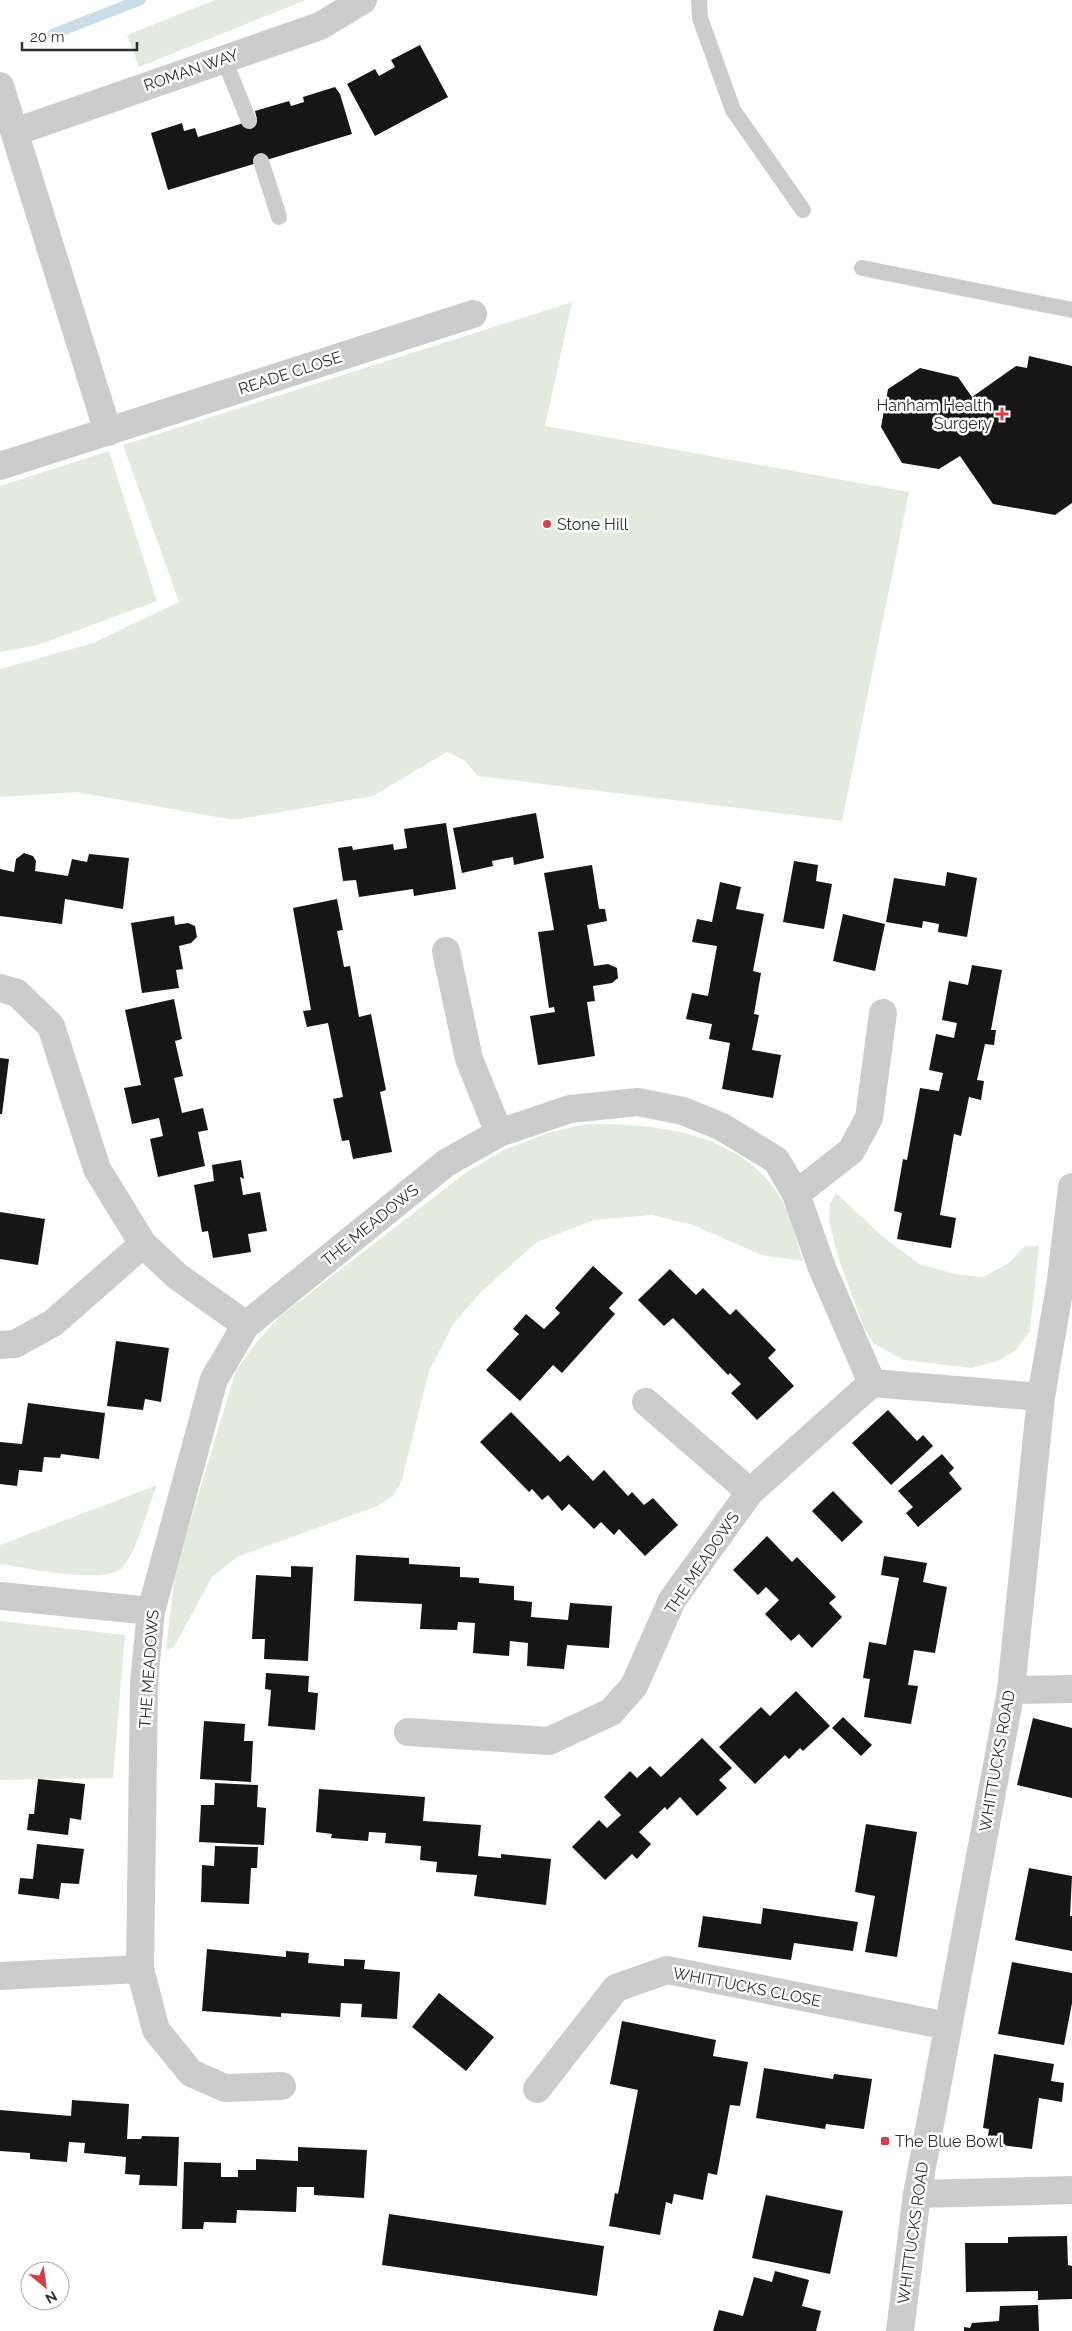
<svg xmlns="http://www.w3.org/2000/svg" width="1072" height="2331" font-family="Raleway,sans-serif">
	<rect width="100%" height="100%" fill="#fff"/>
	<path fill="#e4ebde" d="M215,0H306L139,67L127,35Z
		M572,302L545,426L909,492L842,821L478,776L464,760L447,752L373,796L234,820L76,792L0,797V669L93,643L179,602L123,445Z
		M109,451L157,601L38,645L0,652V486Z
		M586,1124C658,1124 741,1131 782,1200C792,1218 797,1242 803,1261L761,1255L693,1225L652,1215L594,1220L537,1242L482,1291L454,1323L429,1371L402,1480L394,1495L375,1507L237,1557L212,1577L174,1647L166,1650L175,1572L236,1370L257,1342L279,1317L468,1171L506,1149L551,1132Z
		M836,1193L881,1235L919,1264L955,1274L983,1277L1009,1263L1025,1246H1039L1030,1331L1016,1350L998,1361L971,1368L904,1360L874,1344L864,1328L838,1257L829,1221L830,1204Z
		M157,1485C150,1503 134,1559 121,1569C101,1584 26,1568 0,1564V1545Z
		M0,1621L125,1635L113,1778L0,1780Z"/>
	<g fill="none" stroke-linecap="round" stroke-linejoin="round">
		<path stroke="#cbdde9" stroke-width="11" d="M53,34L140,0"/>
	</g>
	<path fill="#161616" d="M420,45L448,97L375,136L347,84L375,69L379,76L395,67L391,60Z
		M335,87L340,94L352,134L168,190L151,133L182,123L184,131L195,128L198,137L257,119L255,111L289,101L291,106L304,102L303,97Z
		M1029,356L1072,366V503L1055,515L993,504L960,456L939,469L902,463L881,427L888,389L920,368L958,377L972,397L1016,366L1027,368Z
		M536,813L544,858L514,865L513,857L492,861L493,866L462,873L453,828Z
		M446,823L456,889L414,896L413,889L359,897L356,880L343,881L338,848L352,846L353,850L393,844L394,850L407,848L404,829Z
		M24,853L33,856L36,861L35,871L68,876L72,859L87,862L89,854L129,858L123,909L65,899L62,924L0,916V869L14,872L16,859Z
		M794,861L818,865L816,881L832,884L824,929L783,922Z
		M592,865L599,909H605L607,921L587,925L594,966L608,964L617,968L618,978L612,983L593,986L595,1001L587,1002L595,1056L538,1065L530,1016L555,1012L554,1007L549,1008L538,932L554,930L544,873Z
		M947,872L977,878L967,937L938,932L939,924L923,921L922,928L886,922L894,878L945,886Z
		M720,882L741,887L736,909L764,914L753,971L761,973L754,1014L759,1015L752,1050L781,1055L773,1098L722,1089L730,1043L709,1039L712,1024L686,1019L692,993L708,996L717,946L692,942L697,919L712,922Z
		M337,899L343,930L337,931L344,967L350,966L359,1017L371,1014L386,1090L380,1092L392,1152L353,1159L349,1140L342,1141L333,1099L343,1097L328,1023L307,1027L303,1011L311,1010L293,908Z
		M843,914L885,924L875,971L833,961Z
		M174,916L175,925L188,923L195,926L197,937L191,943L179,946L183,969L176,970L179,988L142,993L131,923Z
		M972,965L1002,970L991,1030H996L994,1045L985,1044L977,1080L984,1081L981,1100L969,1097L961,1136L954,1134L940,1215L956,1218L951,1248L897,1239L902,1213L894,1211L903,1159L907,1160L920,1088L939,1091L943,1073L929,1070L936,1034L954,1038L957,1023L942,1020L949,981L968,985Z
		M174,999L182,1039L175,1041L183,1076L174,1078L182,1113L203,1108L208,1130L198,1132L205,1166L158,1177L150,1139L163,1136L159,1118L132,1124L124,1088L141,1085L125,1010Z
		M0,1058L9,1059L2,1114H0Z
		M241,1160L244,1179L240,1177L243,1195L260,1192L267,1231L248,1234L251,1252L213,1258L208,1231L202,1232L194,1185L214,1181L212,1165Z
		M0,1212L45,1219L38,1265L0,1259Z
		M593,1266L623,1293L609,1308L615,1314L562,1373L553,1365L520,1401L486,1370L519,1334L513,1329L526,1314L544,1329L560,1313L555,1308Z
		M670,1269L696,1295L703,1288L730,1315L736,1309L776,1350L768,1358L794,1386L757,1420L731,1393L741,1384L730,1373L728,1375L673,1318L664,1326L638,1300Z
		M116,1341L169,1348L161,1402L145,1399L143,1410L107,1406Z
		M28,1403L105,1413L99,1459L61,1454L60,1458L44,1457L42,1472L19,1470L17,1486L0,1484V1442L22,1444Z
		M888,1410L917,1441L923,1435L933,1446L891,1485L852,1443Z
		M511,1412L560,1462L568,1455L593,1481L604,1470L628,1496L632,1492L644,1505L653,1498L678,1525L645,1556L619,1529L614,1535L601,1522L594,1529L569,1504L562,1511L548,1495L542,1500L532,1489L529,1492L480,1442Z
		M942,1454L954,1468L949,1473L962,1489L918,1527L906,1513L913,1507L898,1491Z
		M833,1491L863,1522L842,1542L812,1511Z
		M767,1536L792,1562L797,1557L836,1597L829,1603L842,1617L812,1648L799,1634L791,1641L765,1614L779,1600L766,1587L758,1595L733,1570Z
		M356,1555L409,1558V1564L460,1567V1577L479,1578V1583L514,1586V1600L532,1602L531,1617L568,1620L570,1603L612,1606L609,1648L567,1645L564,1669L527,1666L528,1643L510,1641L509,1656L473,1653L475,1623L458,1622L457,1630L420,1629L422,1604L354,1601Z
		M884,1556L927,1563L923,1582L947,1587L935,1653L914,1650L908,1685L918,1686L911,1724L864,1717L870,1679L863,1678L869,1642L886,1645L899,1578L881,1575Z
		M291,1566L313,1567L308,1661L264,1659L265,1639H252L256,1575L291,1577Z
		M266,1673L309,1676L308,1692L318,1693L315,1730L268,1726L271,1690L265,1689Z
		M796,1691L830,1726L803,1751L800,1748L789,1759L785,1755L755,1784L719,1747L761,1707L770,1716Z
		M843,1717L872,1745L861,1756L832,1728Z
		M1033,1718L1072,1728V1798L1017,1785Z
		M204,1721L245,1724L244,1741H253L251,1782L200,1779Z
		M702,1738L732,1768L719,1780L727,1788L697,1816L680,1797L667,1810L665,1807L639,1832L651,1844L637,1859L632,1854L605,1880L572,1847L599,1820L607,1828L621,1815L604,1797L630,1771L637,1778L650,1766L661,1777Z
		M38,1779L85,1784L81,1820L70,1818L68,1835L27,1830L29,1814H34Z
		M215,1783L258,1785L257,1807L266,1808L264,1845L199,1842L201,1805H214Z
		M319,1789L425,1797L423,1821L481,1825L478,1856L501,1858V1854L551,1859L546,1905L474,1896L477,1875L436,1872L437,1862L420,1860L421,1846L385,1843L386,1833L369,1832L368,1841L331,1838L332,1834L316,1832Z
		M866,1824L917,1832L897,1957L865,1952L875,1896L855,1892Z
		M37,1844L84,1849L79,1884L61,1883L59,1899L18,1894L20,1878L33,1879Z
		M215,1846L258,1847L257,1868H251L249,1904L201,1902L202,1865L214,1866Z
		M1029,1868L1072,1876L1070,1916H1072V1951L1015,1940Z
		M763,1908L858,1922L853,1951L794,1943L791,1960L698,1947L703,1916L761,1924Z
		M207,1949L286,1957V1951L309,1953L308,1963L344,1966V1959L365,1960L364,1969L400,1972L397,2019L361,2017L362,2004L341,2003L340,2017L281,2013V2017L202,2011Z
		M1012,1962L1072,1973V2003L1064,2045L998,2034Z
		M439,1993L494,2037L466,2071L412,2027Z
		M622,2021L716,2040L713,2056L748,2062L740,2106L730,2105L717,2175L708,2173L703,2200L674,2194L672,2204L666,2202L660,2235L609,2226L615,2193L618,2194L638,2090L610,2084Z
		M994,2054L1054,2064L1051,2081L1064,2083L1062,2102L1039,2098L1032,2149L987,2143L989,2129L983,2128Z
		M764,2068L833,2079L834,2074L872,2079L864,2129L826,2124L825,2129L756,2118Z
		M72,2100L129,2104L127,2139H141L142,2136L179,2137L177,2186L139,2185L140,2175L125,2174L126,2157L84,2153L85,2143L69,2142L67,2162L30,2159V2153L0,2151V2110L71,2116Z
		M298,2147L367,2150L364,2198L314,2195V2187H297L296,2212L237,2210L236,2223L204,2222L203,2229H182L184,2162L221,2163V2177H238V2170H256V2159L298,2161Z
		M766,2195L843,2211L830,2274L752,2258Z
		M389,2214L604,2246L597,2296L382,2265Z
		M1067,2236L1068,2265L1072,2266V2299L1038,2300V2291L966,2292L965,2243H1008V2237Z
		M775,2271L809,2280L802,2306L821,2311L816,2331H713L719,2310L743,2316L754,2277L772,2282Z
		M1038,2305L1039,2331H964V2327L970,2328L972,2323L999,2321L1000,2306Z"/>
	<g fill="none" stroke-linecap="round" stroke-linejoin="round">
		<path stroke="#ccc" stroke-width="16" d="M699,0L700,18L733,110L803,210
			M224,59L249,121
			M261,161L279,217
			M862,268L1072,310"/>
		<path stroke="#ccc" stroke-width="28" d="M0,86L108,432
			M15,132L320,26L363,0
			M0,466L473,314
			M446,951L469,1059L499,1133
			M0,988L17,993L51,1026L97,1169L143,1244L177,1276L246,1325
			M796,1194L851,1151L869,1118L883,1013
			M0,1345L15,1344L53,1323L143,1244
			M646,1402L750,1492
			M0,1596L151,1611
			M1011,1690L1072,1689
			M408,1732L549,1741L611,1712L634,1686L672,1600L750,1492L872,1383
			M0,1976L140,1969
			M282,2086L225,2088L191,2073L156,2030L140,1969L144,1683L151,1611L214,1379L246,1325L446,1163L499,1133L570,1109L638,1102L683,1111L722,1127L776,1160L796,1194L822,1268L872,1383L1041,1397
			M537,2089L616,1988L667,1970L948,2026
			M917,2194L1072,2190
			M900,2331L917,2194L1011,1690L1041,1397L1061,1280L1072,1187"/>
	</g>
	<g fill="#d73f48" stroke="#fff" stroke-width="2">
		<path d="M999.5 406.5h5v5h5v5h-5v5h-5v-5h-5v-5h5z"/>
		<circle cx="547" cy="524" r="5"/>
		<rect x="880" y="2136" width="10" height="10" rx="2.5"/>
	</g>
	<g text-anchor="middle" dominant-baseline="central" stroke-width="5" stroke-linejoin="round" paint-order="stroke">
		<g font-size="16" fill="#2f2f2f" stroke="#fff">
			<text transform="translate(191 70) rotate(-19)">ROMAN WAY</text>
			<text transform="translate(290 373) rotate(-18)">READE CLOSE</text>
			<text transform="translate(370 1225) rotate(-39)">THE MEADOWS</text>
			<text transform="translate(702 1563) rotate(-56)">THE MEADOWS</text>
			<text transform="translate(149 1669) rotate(-86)">THE MEADOWS</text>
			<text transform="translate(997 1761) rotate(-80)">WHITTUCKS ROAD</text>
			<text transform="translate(747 1987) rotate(11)">WHITTUCKS CLOSE</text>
			<text transform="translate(913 2233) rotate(-82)">WHITTUCKS ROAD</text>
		</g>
		<g font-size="16" fill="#2f2f2f" stroke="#fff" text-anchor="start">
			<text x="992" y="405" text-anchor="end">Hanham Health<tspan x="992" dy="18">Surgery</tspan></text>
			<text x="557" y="524">Stone Hill</text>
			<text x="895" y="2141">The Blue Bowl</text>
		</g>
	</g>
	<g transform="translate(45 2286) rotate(151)"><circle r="24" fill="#ffffff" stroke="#acacac"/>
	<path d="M0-4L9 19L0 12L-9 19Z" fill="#d73f48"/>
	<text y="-8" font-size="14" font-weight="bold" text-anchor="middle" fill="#2f2f2f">N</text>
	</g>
	<path d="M22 42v8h115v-8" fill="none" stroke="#2f2f2f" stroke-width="2.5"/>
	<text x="30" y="42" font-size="15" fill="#2f2f2f" stroke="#ffffff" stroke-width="4" paint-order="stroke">20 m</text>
</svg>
